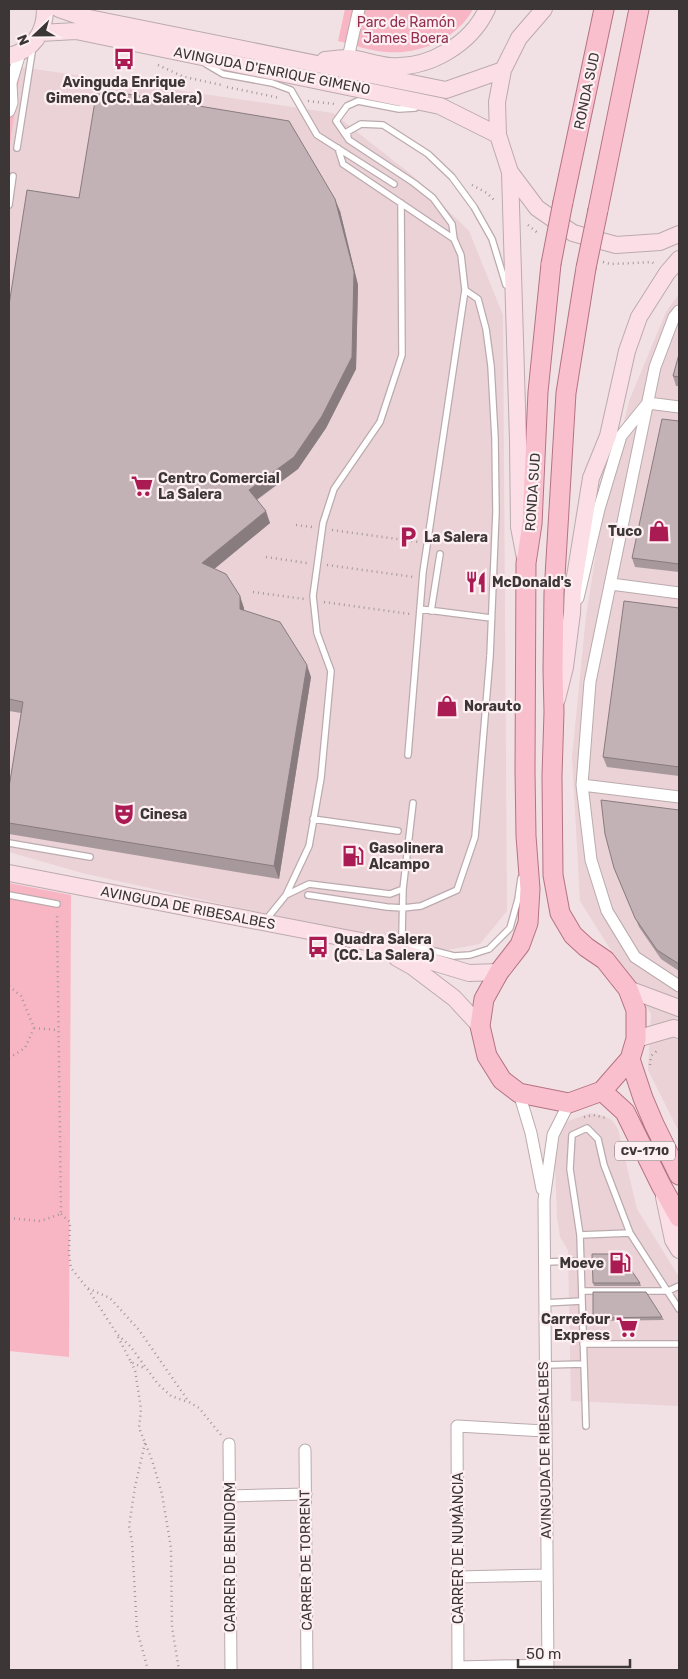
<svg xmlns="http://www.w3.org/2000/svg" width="688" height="1679" font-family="Rubik,sans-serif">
	<rect width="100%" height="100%" fill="#f2e1e4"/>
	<path fill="#ead2d7" d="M21,67L333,113L413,176L469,231L503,315L507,911L480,944L437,952L82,873L9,852V152Z
		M679,294V1132L648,1070L651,1014L580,901L572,757L586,616L603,509L629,401L666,312Z
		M591,1113L604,1116L612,1120L618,1129L637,1209L679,1277V1406L571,1401L568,1250L560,1237L557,1217L555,1165L558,1144L562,1129L568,1121Z"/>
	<path fill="#f8b5c4" d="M345,9H473C458,38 420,55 387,52C371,51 354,45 338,41Z
		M9,61L21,67L9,152Z
		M9,883L71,895L69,1357L9,1351Z"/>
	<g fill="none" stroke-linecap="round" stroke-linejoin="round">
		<g stroke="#bbabae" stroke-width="8">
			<path id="lane" d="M206,64L223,74L272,83L291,90L317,135L394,184
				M348,138L347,132L361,124L383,125L428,154L452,177L474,207L492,239L506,285
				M17,148L33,46
				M338,148L343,164L454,239
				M9,205L13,176
				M420,609L491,618
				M431,611L440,554
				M408,755L423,572L465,290L461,255L454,239L452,224L433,198L414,183L349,140L336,121L347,106L358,101L399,109L415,108
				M313,819L398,831
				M9,843L90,857
				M403,889L402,935L411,945L454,956L470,955L489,949L510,928L518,899L521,878
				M9,895L57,904
				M286,895L309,884L390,894L403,889L413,803
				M308,895L387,907L403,908L421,906L457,890L475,837L490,656L496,512L495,438L491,366L486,329L478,299L465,290
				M265,921L286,895L309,846L321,778L331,671L317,633L313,596L323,523L334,489L380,422L402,355L401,203
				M580,1235L630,1233
				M544,1262L581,1261
				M582,1291H668L679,1286
				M544,1303L582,1301
				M583,1344H679
				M545,1365L584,1364
				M586,1426L580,1235L570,1169L572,1135L587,1128L598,1139L604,1165L630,1233L679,1309"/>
		</g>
		<g stroke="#bbabae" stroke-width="13">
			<path id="street" d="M348,58L359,9
				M9,111L12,103L11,83L20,53
				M679,311L674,317L655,367L590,682L582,785L591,860L607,911L635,957L679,986
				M648,403L679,407
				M611,584L679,593
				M578,598L599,509L621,436L647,404
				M582,785L679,797
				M519,1093L531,1133L542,1189
				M229,1444L231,1670
				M305,1450L307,1670
				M230,1496L306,1494
				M458,1577L547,1575
				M458,1667L548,1665
				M458,1670L457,1426L545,1431
				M548,1670L544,1200L553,1135L569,1103"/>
		</g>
		<g stroke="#bbabae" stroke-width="18">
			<path id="secondary" d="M59,9L79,16L446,90L503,70
				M40,33L76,31L440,106L498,135
				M9,56C33,50 45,33 45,9
				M325,60C333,59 341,58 348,58C362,59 376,65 390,66C429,69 471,44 487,9
				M510,172L537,208L573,233L616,245L660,242L679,234
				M525,558L519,527L518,441L510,172L498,135L497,102L503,70L519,38L544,9
				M557,699L565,667L572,613L573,589L591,478L608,436L627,351L639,317L667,273L679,259
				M9,873L366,942L469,973L499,972
				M397,958L413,967L454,998L480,1026
				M628,989L679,1008
				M636,1039L674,1028L679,1030
				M664,1197L673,1240L679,1250"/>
		</g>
		<g stroke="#b47383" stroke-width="21">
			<path id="primary" d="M563,202L604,9
				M598,210L639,9
				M551,264L538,392L532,524L526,563L525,771L526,836L530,889L528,923L520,945L499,972L484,999L480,1026L487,1056L502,1080L519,1093L569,1103L602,1091L630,1059L636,1039V1010L628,989L605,960L586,947L573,935L560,913L553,875L552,776L554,712L553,670L554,593L566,393L586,268
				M630,1059L643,1098L654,1124L679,1175
				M602,1091L625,1112L661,1185L679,1217"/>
		</g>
		<path stroke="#a39799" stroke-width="2.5" stroke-dasharray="1 4" stroke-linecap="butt" d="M158,65L184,77L222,85
			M227,87L280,98
			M308,101L335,104
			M472,185L487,193L495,201
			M528,225L539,234
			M603,262L611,264L652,262L654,264
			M296,525L312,527
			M332,530L419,542
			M266,557L307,563
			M327,565L414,577
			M253,592L304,599
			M324,602L410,614
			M9,986L21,996L34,1028L25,1048L9,1058
			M34,1028L58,1030
			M650,1065L651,1056L659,1049
			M584,1117L593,1115L606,1118
			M61,1214L70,1222L69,1254L71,1268L87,1288L110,1298L139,1330L189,1402L199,1408L221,1435
			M9,1218L40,1221L61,1214L57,914
			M88,1289L117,1334L130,1346L158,1384L171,1396L188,1402
			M118,1337L131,1362L144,1368
			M131,1362L135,1370L141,1409L139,1428L152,1460L162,1494L171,1548L172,1627L179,1670
			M145,1443L135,1487L129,1526L132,1542L137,1630L148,1670"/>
		<use href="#lane" stroke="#fff" stroke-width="5.5"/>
		<use href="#street" stroke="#fff" stroke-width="11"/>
		<use href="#secondary" stroke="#fcdfe6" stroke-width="16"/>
		<use href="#primary" stroke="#f9bfcd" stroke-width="19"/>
		<g stroke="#b47383" stroke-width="21" stroke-linecap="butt">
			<path id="primary-bridge" d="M551,264L563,202
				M586,268L598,210"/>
		</g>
		<use href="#primary-bridge" stroke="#f9bfcd" stroke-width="19"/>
	</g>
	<path fill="#a7989c" d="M79,198L340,211L358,285L356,369L326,428L298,469L257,500L270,523L214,569L244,608V611L311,677L279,879L9,834V787L21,713L9,711V305Z
		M679,354V386H676L673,376Z
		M679,421V572L635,567L632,558Z
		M679,608V776L607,767L603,757Z
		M679,810V971L661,959L639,927L614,868Z
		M593,1283H640L641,1286H594Z
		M662,1317L664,1320L594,1321L593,1318Z"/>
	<path fill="#887c7f" d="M335,199L340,211L358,285L356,369L326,428L298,469L253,502L249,490Z
		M266,511L270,523L207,575L202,563Z
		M240,596L244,608L245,621L240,609Z
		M307,665L311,677L279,879L274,866Z"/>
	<path fill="#c2b1b5" stroke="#887c7f" d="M97,89L289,121L335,199L354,272L352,357L322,416L294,457L249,490L266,511L202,563L226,574L240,596V609L280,622L307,665L274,866L9,823V787L23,702L9,699V305L27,190L79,198Z
		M679,354V377L673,376Z
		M662,419L679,421V564L632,558Z
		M624,601L679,608V767L603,757Z
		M601,800L679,810V964L657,950L635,918L614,868L605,834Z
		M592,1254H620L640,1283H593Z
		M593,1292H646L662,1317L593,1318Z"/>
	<defs>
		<g id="bus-bare" transform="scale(1.725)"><path d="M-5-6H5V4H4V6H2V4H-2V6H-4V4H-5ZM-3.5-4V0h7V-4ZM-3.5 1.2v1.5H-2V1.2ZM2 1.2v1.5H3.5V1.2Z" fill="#aa1a53" stroke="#fdeff2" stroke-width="2.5" paint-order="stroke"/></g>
		<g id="supermarket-bare" transform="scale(1.725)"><path d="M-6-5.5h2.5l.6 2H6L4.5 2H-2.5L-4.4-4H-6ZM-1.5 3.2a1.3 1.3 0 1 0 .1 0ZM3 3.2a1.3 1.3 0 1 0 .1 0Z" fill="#aa1a53" stroke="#fdeff2" stroke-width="2.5" paint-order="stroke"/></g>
		<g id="shop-bare" transform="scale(1.725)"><path d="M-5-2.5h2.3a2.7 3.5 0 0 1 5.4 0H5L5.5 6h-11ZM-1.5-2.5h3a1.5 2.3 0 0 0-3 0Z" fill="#aa1a53" stroke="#fdeff2" stroke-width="2.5" paint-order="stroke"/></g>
		<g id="parking-bare" transform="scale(1.725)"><path d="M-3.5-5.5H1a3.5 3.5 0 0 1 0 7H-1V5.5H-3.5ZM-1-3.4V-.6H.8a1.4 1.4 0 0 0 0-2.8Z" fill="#aa1a53" stroke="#fdeff2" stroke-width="2.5" paint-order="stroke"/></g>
		<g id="restaurant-bare" transform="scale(1.725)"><path d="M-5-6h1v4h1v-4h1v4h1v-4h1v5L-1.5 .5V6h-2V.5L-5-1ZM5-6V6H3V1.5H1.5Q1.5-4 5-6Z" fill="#aa1a53" stroke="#fdeff2" stroke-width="2.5" paint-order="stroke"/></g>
		<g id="theatre-bare" transform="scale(1.725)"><path d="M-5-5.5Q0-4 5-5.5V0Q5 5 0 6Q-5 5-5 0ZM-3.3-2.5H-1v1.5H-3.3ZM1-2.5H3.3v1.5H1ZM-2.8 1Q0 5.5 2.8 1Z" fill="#aa1a53" stroke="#fdeff2" stroke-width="2.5" paint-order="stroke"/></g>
		<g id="fuel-bare" transform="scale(1.725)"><path d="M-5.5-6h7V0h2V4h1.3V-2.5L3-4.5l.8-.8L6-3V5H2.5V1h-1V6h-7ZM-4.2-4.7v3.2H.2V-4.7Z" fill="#aa1a53" stroke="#fdeff2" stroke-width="2.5" paint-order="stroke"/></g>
	</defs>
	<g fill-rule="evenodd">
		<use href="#bus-bare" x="124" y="59"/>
		<use href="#supermarket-bare" x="142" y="486"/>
		<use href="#shop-bare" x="659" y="531"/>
		<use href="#parking-bare" x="408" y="537"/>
		<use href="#restaurant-bare" x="476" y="582"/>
		<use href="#shop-bare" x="447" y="706"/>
		<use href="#theatre-bare" x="124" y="814"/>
		<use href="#fuel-bare" x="353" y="856"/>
		<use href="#bus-bare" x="318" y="947"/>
		<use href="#fuel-bare" x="620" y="1263"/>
		<use href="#supermarket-bare" x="627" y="1327"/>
	</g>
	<g text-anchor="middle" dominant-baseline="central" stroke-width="4.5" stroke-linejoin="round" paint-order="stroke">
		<rect fill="#fdeff2" stroke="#766e6f" stroke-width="1" x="615" y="1141.5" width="60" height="19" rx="4"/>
		<g font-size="12" font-weight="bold" fill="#3c3637">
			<text x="645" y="1151">CV-1710</text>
		</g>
		<g font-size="14" fill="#922e4f" stroke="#fdeff2">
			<text x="406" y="22">Parc de Ramón<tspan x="406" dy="16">James Boera</tspan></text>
		</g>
		<g font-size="14" fill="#3c3637" stroke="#fdeff2">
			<text transform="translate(272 71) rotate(11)">AVINGUDA D'ENRIQUE GIMENO</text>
			<text transform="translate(587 91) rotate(-78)">RONDA SUD</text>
			<text transform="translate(533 492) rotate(-86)">RONDA SUD</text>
			<text transform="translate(188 908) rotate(11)">AVINGUDA DE RIBESALBES</text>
			<text transform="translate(545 1450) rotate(-91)">AVINGUDA DE RIBESALBES</text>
			<text transform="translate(458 1548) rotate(-90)">CARRER DE NUMÀNCIA</text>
			<text transform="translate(230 1557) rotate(-90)">CARRER DE BENIDORM</text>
			<text transform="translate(306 1560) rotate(-91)">CARRER DE TORRENT</text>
		</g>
		<g font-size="14" font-weight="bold" fill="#3c3637" stroke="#fdeff2" text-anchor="start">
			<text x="124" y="82" text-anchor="middle">Avinguda Enrique<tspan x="124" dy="16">Gimeno (CC. La Salera)</tspan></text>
			<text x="158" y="478">Centro Comercial<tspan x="158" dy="16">La Salera</tspan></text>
			<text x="642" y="531" text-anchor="end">Tuco</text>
			<text x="424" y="537">La Salera</text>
			<text x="492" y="582">McDonald's</text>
			<text x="464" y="706">Norauto</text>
			<text x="140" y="814">Cinesa</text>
			<text x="369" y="848">Gasolinera<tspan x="369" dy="16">Alcampo</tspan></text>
			<text x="334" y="939">Quadra Salera<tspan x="334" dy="16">(CC. La Salera)</tspan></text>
			<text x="604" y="1263" text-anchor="end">Moeve</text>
			<text x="610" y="1319" text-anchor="end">Carrefour<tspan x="610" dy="16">Express</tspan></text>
		</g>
	</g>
	<rect width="688" height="1679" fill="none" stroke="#3c3637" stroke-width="20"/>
	<g transform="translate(35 35) rotate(248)" stroke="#fdeff2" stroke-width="4" paint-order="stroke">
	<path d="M0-4L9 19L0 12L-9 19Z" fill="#3c3637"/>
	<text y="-8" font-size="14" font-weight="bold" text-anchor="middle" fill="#3c3637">N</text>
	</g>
	<path d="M518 1659v8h112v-8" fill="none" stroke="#3c3637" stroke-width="2.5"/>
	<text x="526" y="1659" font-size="15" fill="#3c3637" stroke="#fdeff2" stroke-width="4" paint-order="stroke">50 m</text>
</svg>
